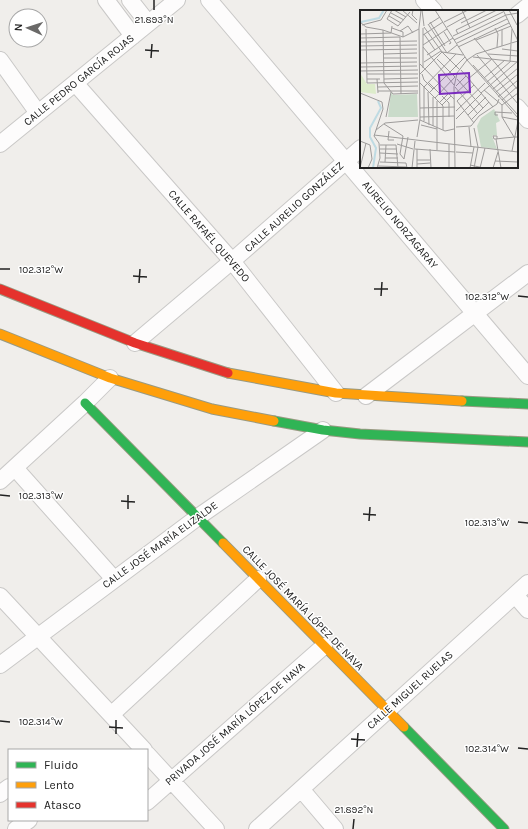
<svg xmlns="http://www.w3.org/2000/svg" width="528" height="829" font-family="Karla,sans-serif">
	<rect width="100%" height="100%" fill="#f0eeeb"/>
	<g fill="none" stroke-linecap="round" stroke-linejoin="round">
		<g stroke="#c9c8c7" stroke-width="18">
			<path id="street" d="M106,0L133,36
				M130,0L148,23
				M209,0L528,376
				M424,0L434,11
				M517,15L528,6
				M0,60L38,113
				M75,83L232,261L336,393
				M517,107L528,120
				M0,144L177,0
				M135,343L232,261L361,148
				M366,396L528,273
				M15,468L114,579
				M0,481L85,403L110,378
				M515,595L528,610
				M0,596L144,750
				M0,665L198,517L323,430
				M112,714L258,579
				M147,754L216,829
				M301,789L335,829
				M0,794L9,787
				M147,802L324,646
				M16,829L29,820
				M257,829L528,583"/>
		</g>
		<g stroke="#999a82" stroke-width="11">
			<path id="fast" d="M462,401L528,404
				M85,403L223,543
				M274,421L323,430L360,434L528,442
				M404,727L504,829"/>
		</g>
		<g stroke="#999a82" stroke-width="11">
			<path id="slow" d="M0,334L110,378L212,409L274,421
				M228,373L336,393L462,401
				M223,543L404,727"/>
		</g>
		<g stroke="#999a82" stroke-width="11">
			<path id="jam" d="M0,289L135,343L228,373"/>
		</g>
		<use href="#street" stroke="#fdfcfc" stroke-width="16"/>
		<use href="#fast" stroke="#30b455" stroke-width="9"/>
		<use href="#slow" stroke="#ff9f0a" stroke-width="9"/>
		<use href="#jam" stroke="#e5322d" stroke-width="9"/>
	</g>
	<path fill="none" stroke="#222" stroke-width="1.5" d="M154,10V0M145,50L159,51M151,58L152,44M0,269H10M133,276L147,277M139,283L140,269M374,289H388M381,296L382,282M518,296L528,297M0,495L10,496M121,501L135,502M128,509V495M363,514L376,515M369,521L370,507M518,522L528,523M0,721L10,722M109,727L123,728M116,734V720M351,739L365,740M357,747L358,733M518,748L528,749M353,829L354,819"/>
	<g text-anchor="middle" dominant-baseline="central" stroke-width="3" stroke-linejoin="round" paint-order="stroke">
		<g font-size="11" fill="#222" stroke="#fff">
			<text transform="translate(79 80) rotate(-39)">CALLE PEDRO GARCÍA ROJAS</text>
			<text transform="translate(294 207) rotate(-42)">CALLE AURELIO GONZÁLEZ</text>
			<text transform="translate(400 225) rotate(50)">AURELIO NORZAGARAY</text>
			<text transform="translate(209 236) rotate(49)">CALLE RAFAÉL QUEVEDO</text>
			<text transform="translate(160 545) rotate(-36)">CALLE JOSÉ MARÍA ELIZALDE</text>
			<text transform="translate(303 608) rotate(46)">CALLE JOSÉ MARÍA LÓPEZ DE NAVA</text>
			<text transform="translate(410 690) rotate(-42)">CALLE MIGUEL RUELAS</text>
			<text transform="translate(235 724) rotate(-41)">PRIVADA JOSÉ MARÍA LÓPEZ DE NAVA</text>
		</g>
	</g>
	<g transform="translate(360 10)">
		<rect width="158" height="158" fill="#f0eeeb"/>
		<path d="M0,63L7,74H15L16,84L0,82Z" fill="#ddeccb"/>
		<path d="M31,82L33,85L57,84L58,107H28ZM134,99L140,111L136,113L137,125L132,126L137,139L121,137L117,116L121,108Z" fill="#cadbca"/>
		<path fill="none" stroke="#bfdbe3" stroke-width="2" d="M1,12L19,8L24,0M13,158L16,138L10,127V118L21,98L18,91"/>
		<path fill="none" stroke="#9e9c9b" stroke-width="1" d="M32,0L27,9L38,16L50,2M34,0L46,7M42,0L57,13M53,0L52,5L57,10M62,0L64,16M75,0L107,50L158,108M102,0L110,18M143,0L158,31M149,0L157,15M31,3L44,10M29,6L41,13M0,12L6,17L23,20L43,27L59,19M70,12L85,36M84,12L108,0M101,13L127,0M68,14L87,43L97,35M69,14L80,7M2,15L21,10L27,0M64,17L82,42L99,59M87,17L105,7M32,18L43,22V27M63,18V58M135,18L138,24L137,37M6,19L7,73L58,72M23,20L24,73L33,84L58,83M40,21L48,16L53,23M84,22L91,33L89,34M0,24L31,23L32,16M64,24L75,40M98,24L96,20L137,0M63,25L83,12M93,26L143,2M40,27L41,84M0,28L40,27M114,28L158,80M94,30L146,5L158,3M116,30L151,16M0,32L57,31M97,33L147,9M151,33L152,19M63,35L87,19M0,36L57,35M142,36V20M63,37L94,75M98,37L149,13M142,39L158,41M0,40L57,39M23,44L57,43M128,44L158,46M67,45L93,28M117,45L158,94M113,47L158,52M23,48H57M77,49L95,67M150,51L151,34M64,52L81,41M0,53L57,52M60,54L94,89M113,55L158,105M0,57L57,56M101,60L133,97M0,61L58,60M7,64H58M60,64L82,42L103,45M62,64L64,70L73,79M124,68L145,50M7,69H20M17,69L18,83M24,69L58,68M97,69L123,98M108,69L132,49M68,72L80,84M127,72L151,51M60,73L83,96V120M96,76L106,66M18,77L58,76M95,77L117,103M133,79L158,58M124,80L142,95L158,83M18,81H58M68,82L69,115M136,82L158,64M0,83L22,92L23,99L16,120M69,83L105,47M121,83L158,51M95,84L110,70M82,86L89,93V107M73,87V116M138,87L158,70M75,88L95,67M142,90L158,76M97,91L114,113M97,91L114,75M79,93L89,83M82,95L91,86M142,95V107L154,127M60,98L95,97M96,101L125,73M108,105L126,87M138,105H135V102L152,103M26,107L31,82M60,107L94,106M142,107L158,110M96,109L122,83M60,110L85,121L94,119M111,110L129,92M64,111V77L96,44M24,114L43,126L40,144L44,149M61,115L77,119M96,117L111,116L119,106L137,94L139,89M109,117L111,137M29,121L28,130H34M14,125L158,142M57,127L60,109L59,18L61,0M136,129L141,158M137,129V126H133L134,129H136L144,128L155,127H158M0,131L10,135L12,149L8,158M37,134L53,139M20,135H36L38,158M20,139H37M55,139L95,142M57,139V158M70,139L71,158M77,140V91M152,141L158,111M96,142L113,143M20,143L38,144M25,148H38M44,149L48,127M57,150H70M135,151L158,152M20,152L46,153L47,158M25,152L26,135M57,154L70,153M110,155L124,158M18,156L47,157M0,158L6,133M17,158L20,148L19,133L14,126L16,120L25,113L58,110M52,158L55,131M89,158V134M95,158L94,77L97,63L107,50L116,44L158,31M110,158L114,137M114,158L118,137L114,118M120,158L125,138M133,158L138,142"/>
		<path fill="#7b2cbf" fill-opacity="0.15" stroke="#7b2cbf" stroke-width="2" d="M109,63L110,82L80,84L79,65Z"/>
		<rect width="158" height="158" fill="none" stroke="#222" stroke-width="2"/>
	</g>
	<g font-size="10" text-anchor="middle" fill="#222" stroke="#fff" stroke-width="3" stroke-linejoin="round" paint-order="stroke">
		<text x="154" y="23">21.893°N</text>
		<text x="41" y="273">102.312°W</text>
		<text x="487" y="300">102.312°W</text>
		<text x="41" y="499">102.313°W</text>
		<text x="487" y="526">102.313°W</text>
		<text x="41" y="725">102.314°W</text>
		<text x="487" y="752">102.314°W</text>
		<text x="354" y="813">21.892°N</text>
	</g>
	<rect x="8" y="749" width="140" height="72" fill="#ffffff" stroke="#a7a7a7"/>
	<rect x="16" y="762" width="20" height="6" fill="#30b455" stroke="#a7a7a7"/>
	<text x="44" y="769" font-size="12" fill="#222222">Fluido</text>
	<rect x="16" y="782" width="20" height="6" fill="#ff9f0a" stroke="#a7a7a7"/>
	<text x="44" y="789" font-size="12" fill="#222222">Lento</text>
	<rect x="16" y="802" width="20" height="6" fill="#e5322d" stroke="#a7a7a7"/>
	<text x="44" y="809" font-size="12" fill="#222222">Atasco</text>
	<g transform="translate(28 28) rotate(273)"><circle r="19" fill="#ffffff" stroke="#a7a7a7"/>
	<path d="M0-3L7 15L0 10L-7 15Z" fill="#6a6968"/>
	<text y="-6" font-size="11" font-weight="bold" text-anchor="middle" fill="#222222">N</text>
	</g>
</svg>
